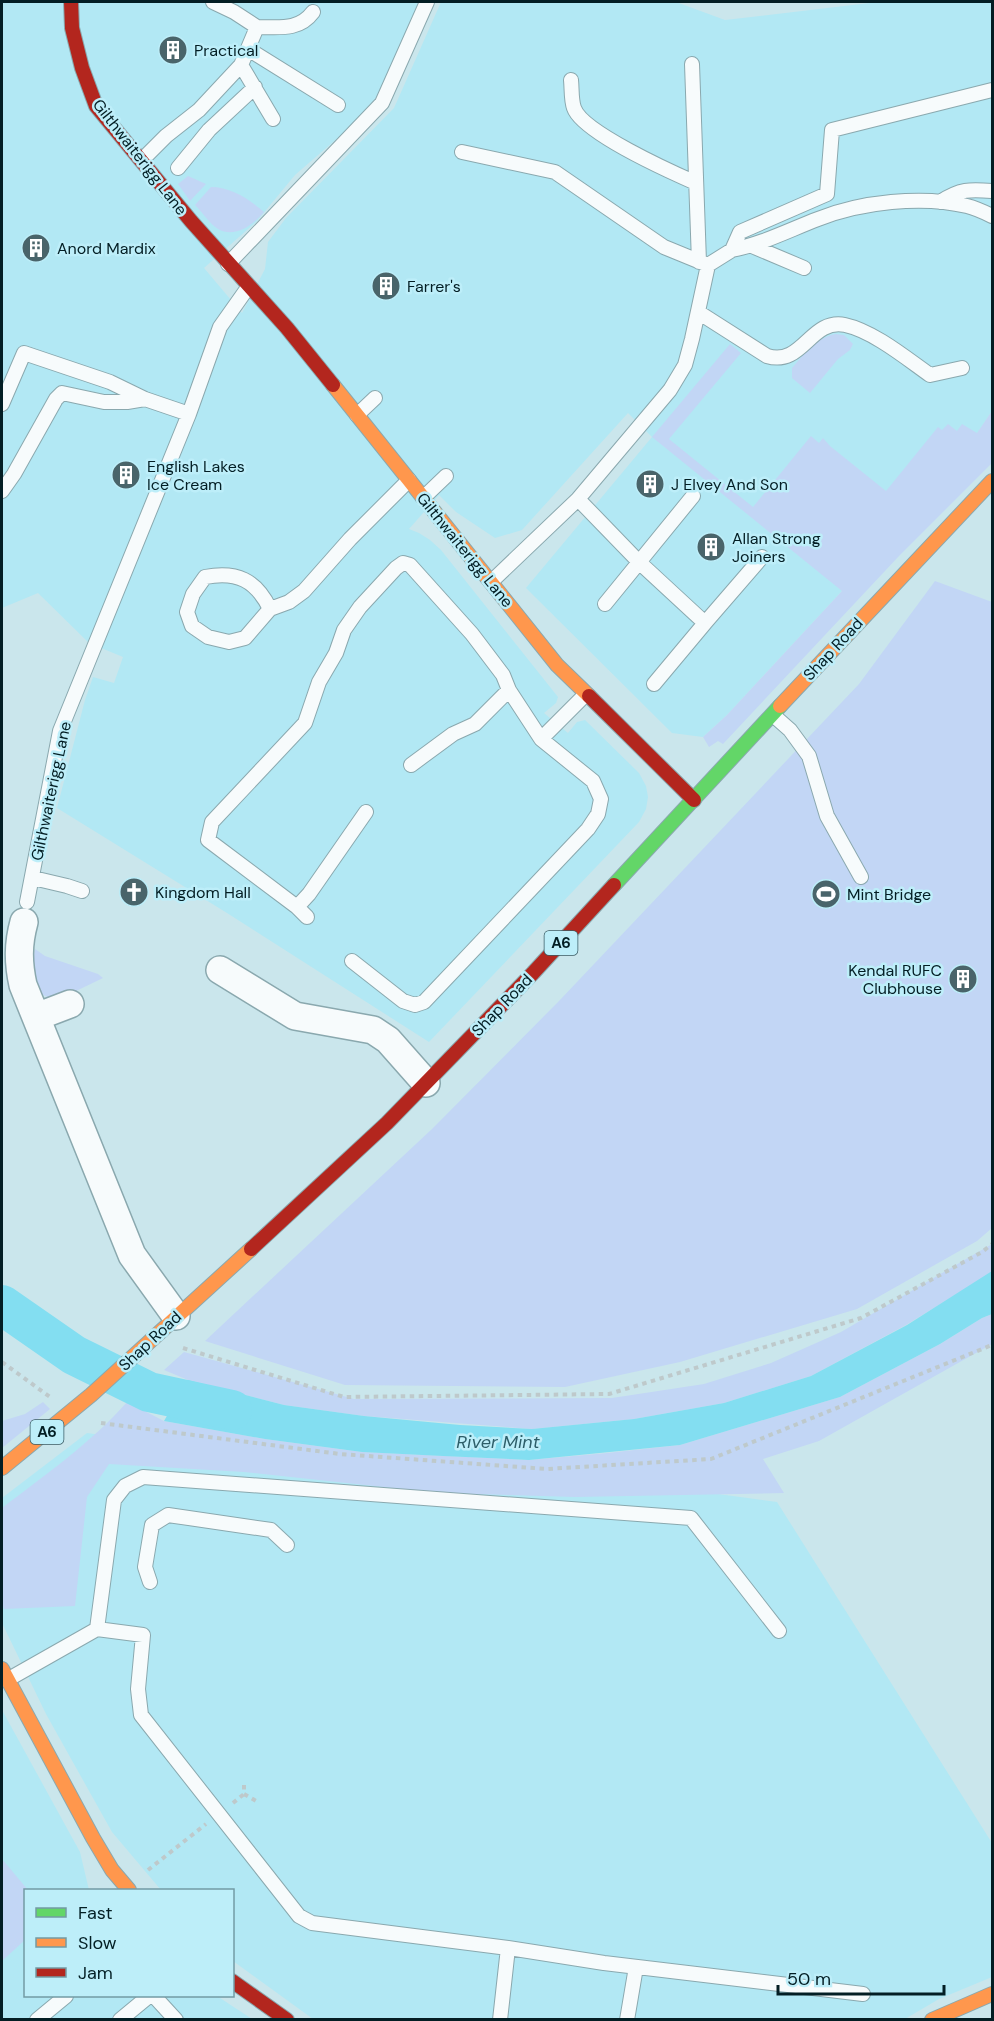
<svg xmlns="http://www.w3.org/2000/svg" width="994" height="2021" font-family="'DM Sans',sans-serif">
	<rect width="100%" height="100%" fill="#cae6ec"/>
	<path fill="#b2e8f4" d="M2,2H422L392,71L375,99L347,130L295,175L257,221L204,268L242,313L265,269L268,242L286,218L394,108L441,2H676L725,20L878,2H992V411L966,450L842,591L727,715L703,737L672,733L526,588L652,437L628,413L522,530L495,538L456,512L439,495L409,529L419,533L430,540L441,550L558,697L556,703L544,713L568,733L577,722L585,720L639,773L646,786L648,797L646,809L639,822L429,1042L227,913L57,808L85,700L93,677L114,683L123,657L89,643L38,593L2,608Z
		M87,1433L181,1446L696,1491L777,1502L992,1843V1977L939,1999L905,2019H313L233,1961L232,1890H161L112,1832L46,1714L2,1623V1498Z
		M2,1710L80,1852L89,1890H26V1996H217L252,2019H2Z"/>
	<path fill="#c2d6f5" d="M188,176L206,184L190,201L178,184Z
		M211,187C231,187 249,199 264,212C254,224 235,239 218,229C210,224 202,212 195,205Z
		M835,334L844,335L853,344L850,350L838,359L810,393L792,378V368C805,353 815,339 835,334Z
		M730,344L741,353L669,439L753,507L811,436L819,443L823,438L830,446L886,491L938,427L942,430L948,424L957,431L962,424L977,433L992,411V463L899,556L723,744L718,741L709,747L703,737L727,715L842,591L652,437Z
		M935,581L992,602V1228L977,1241L857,1309L680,1362L565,1387L345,1385L205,1341L432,1129L559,1001L859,684Z
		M35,949L45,956L98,974L103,978L74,992L50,998L41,994L31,968Z
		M992,1244V1271L983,1278L906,1325L811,1376L724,1403L634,1419L532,1429L364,1416L284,1405L188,1380L164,1370L184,1352L354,1399L612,1398L704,1384L771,1363L841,1332Z
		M992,1314V1344L819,1441L763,1459L784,1493L575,1497L439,1493L244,1472L109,1464L87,1497L75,1606L4,1609L2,1603V1508C45,1475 91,1443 127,1402L164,1421L265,1439L362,1452L529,1460L607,1453L680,1445L840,1397L940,1344L982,1318Z
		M43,1402L50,1409L2,1448V1421L25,1414Z
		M2,1859L28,1890H26L25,1940L2,1961Z"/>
	<path fill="#83def1" d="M992,1271V1314L982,1318L940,1344L840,1397L680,1445L529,1460L443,1456L362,1452L265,1439L164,1421L188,1380L284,1405L364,1416L460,1425L532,1429L634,1419L724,1403L811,1376L907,1325Z"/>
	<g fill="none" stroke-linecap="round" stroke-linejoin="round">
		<path stroke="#83def1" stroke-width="40" d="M2,1305L74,1355L149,1392L232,1410"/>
		<g stroke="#8aa8ae" stroke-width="16">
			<path id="lane" d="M213,2L234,12L257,27L241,65L273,119
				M257,27C279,27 299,31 313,12
				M248,49L338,105
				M692,64L699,262
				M571,80C572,89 571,100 574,108C582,132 671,172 696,183
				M462,152L555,172L664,247L708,265
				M142,160L166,136L199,110L241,65
				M178,168L209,130L255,87
				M940,202C960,189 970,189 992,191
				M752,246L804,268
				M732,250C762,244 789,230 818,219C860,202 922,195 967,206C975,208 984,212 992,216
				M228,264L382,103L427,2
				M698,312L767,356C803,367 810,318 845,325C873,331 906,358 930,375L962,368
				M2,404L24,353L110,382L145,399L189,414
				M357,415L375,398
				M2,491L14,474L56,399L62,393L104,402H127L145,399
				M423,498L446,476
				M578,499L639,562L705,623L762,557
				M491,582L578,499L670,390L685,365L692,339L708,265L732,250L740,232L827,194L832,130L992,90
				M605,604L693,496
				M270,609C256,580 237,571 205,577L193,594L187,612L192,626L208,637L229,642L245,638L270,609L289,602L304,591L350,539L409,480
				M654,684L705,623
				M773,715L790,730L809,756L827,816L861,877
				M541,739L585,695
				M411,765L453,734L475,724L509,690
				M33,878L67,886L82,891
				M27,902L60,731L189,414L220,327L249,286
				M297,907L307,917
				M352,961L403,1001L415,1005L424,1002L588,829L598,814L601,799L593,781L541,739L509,690L503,675L472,634L410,565L403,563L396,568L360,607L344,630L336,653L319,682L305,723L212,822L208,840L297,907L309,894L366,812
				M150,1582L145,1567L152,1525L168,1515L271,1530L287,1545
				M97,1629L143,1635L138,1689L141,1715L299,1916L312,1923L508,1948
				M7,1680L97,1629L114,1500L125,1486L143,1477L691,1518L779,1631
				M154,1996L176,2020
				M37,2020L66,1996
				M120,2020L149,1996
				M500,2020L508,1948L604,1963L863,1994
				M627,2020L636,1967"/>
		</g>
		<g stroke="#8aa8ae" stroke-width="30">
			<path id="street" d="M24,922C18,944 18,962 23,985L132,1255L176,1316
				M220,970L295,1016L373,1030L388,1040L426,1083
				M36,1017L70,1004"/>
		</g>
		<g stroke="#8aa8ae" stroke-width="16">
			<path id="fast" d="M614,885L780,706"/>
		</g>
		<g stroke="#8aa8ae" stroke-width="16">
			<path id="slow" d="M333,385L557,665L589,696
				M780,706L992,481
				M2,1468L91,1395L251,1249
				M2,1669L93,1838L112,1870L129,1890
				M932,2020L992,1994"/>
		</g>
		<g stroke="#8aa8ae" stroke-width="16">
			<path id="jam" d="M71,2L72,28L82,68L96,106L191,221L287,328L333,385
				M589,696L694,800
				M251,1249L387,1123L533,973L614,885
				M232,1981L287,2020"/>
		</g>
		<path stroke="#bec9cb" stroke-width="4" stroke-dasharray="4.5 4.5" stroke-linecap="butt" d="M183,1348L344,1397L609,1394L861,1318L982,1252L992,1244
			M2,1362L50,1397
			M101,1423L340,1454L547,1469L711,1459L992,1345
			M244,1785V1794L258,1802
			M233,1803L244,1794
			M148,1870L206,1824"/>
		<use href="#lane" stroke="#f7fbfc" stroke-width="14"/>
		<use href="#street" stroke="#f7fbfc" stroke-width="27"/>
		<use href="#fast" stroke="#63d668" stroke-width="14"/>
		<use href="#slow" stroke="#ff974d" stroke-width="14"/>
		<use href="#jam" stroke="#b3261e" stroke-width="14"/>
	</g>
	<defs>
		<g id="building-disc" transform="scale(1.5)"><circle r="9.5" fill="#49646a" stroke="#bdeef9"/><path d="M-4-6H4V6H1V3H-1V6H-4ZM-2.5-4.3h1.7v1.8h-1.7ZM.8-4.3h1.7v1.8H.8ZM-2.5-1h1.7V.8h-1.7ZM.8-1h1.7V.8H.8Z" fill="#fff"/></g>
		<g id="church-disc" transform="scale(1.5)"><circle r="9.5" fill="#49646a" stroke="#bdeef9"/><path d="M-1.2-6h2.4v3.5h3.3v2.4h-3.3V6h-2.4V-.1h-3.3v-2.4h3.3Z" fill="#fff"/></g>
		<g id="stadium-disc" transform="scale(1.5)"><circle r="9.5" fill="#49646a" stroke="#bdeef9"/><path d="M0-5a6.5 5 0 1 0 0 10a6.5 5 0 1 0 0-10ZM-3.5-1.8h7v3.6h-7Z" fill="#fff"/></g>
	</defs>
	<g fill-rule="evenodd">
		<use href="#building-disc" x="173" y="50"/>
		<use href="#building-disc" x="36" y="248"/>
		<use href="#building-disc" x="386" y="286"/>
		<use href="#building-disc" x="126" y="475"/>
		<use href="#building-disc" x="650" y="484"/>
		<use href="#building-disc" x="711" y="547"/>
		<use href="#church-disc" x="134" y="892"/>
		<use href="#stadium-disc" x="826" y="894"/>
		<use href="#building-disc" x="963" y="979"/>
	</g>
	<g text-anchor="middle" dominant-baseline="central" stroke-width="5" stroke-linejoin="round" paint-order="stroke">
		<g fill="#bdeef9" stroke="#3b5c64" stroke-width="1.5">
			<rect x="544.5" y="931" width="33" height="24" rx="4.5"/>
			<rect x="30.5" y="1420" width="33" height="24" rx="4.5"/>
		</g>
		<g font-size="15" font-weight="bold" fill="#031e24">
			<text x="561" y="943">A6</text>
			<text x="47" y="1432">A6</text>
		</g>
		<g font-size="16" fill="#031e24" stroke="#bdeef9" text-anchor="start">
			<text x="194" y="50">Practical</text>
			<text x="57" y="248">Anord Mardix</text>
			<text x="407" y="286">Farrer's</text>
			<text x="147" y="466">English Lakes<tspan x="147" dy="18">Ice Cream</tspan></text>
			<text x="671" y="484">J Elvey And Son</text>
			<text x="732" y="538">Allan Strong<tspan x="732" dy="18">Joiners</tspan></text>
			<text x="155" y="892">Kingdom Hall</text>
			<text x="847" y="894">Mint Bridge</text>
			<text x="942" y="970" text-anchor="end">Kendal RUFC<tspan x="942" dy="18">Clubhouse</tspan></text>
		</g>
		<g font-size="16" fill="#031e24" stroke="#bdeef9">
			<text transform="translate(140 157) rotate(52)">Gilthwaiterigg Lane</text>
			<text transform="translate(465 550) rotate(51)">Gilthwaiterigg Lane</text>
			<text transform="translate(833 649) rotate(-47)">Shap Road</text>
			<text transform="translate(51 791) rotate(-78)">Gilthwaiterigg Lane</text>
			<text transform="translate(502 1005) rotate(-46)">Shap Road</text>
			<text transform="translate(150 1341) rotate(-43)">Shap Road</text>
		</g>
		<g font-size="18" font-style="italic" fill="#2d5e69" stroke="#bdeef9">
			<text x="498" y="1442">River Mint</text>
		</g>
	</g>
	<rect width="994" height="2021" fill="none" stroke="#031e24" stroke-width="6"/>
	<rect x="24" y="1889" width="210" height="108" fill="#bdeef9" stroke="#739ba4" stroke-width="1.5"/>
	<rect x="36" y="1908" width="30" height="9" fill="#63d668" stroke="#739ba4" stroke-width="1.5"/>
	<text x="78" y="1919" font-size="18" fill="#031e24">Fast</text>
	<rect x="36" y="1938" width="30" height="9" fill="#ff974d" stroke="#739ba4" stroke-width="1.5"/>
	<text x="78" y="1949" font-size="18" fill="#031e24">Slow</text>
	<rect x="36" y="1968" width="30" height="9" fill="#b3261e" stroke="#739ba4" stroke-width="1.5"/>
	<text x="78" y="1979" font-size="18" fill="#031e24">Jam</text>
	<path d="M778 1985v9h166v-9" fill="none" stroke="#031e24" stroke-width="3"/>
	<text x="787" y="1985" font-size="18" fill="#031e24" stroke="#bdeef9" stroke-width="4.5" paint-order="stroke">50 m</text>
</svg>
